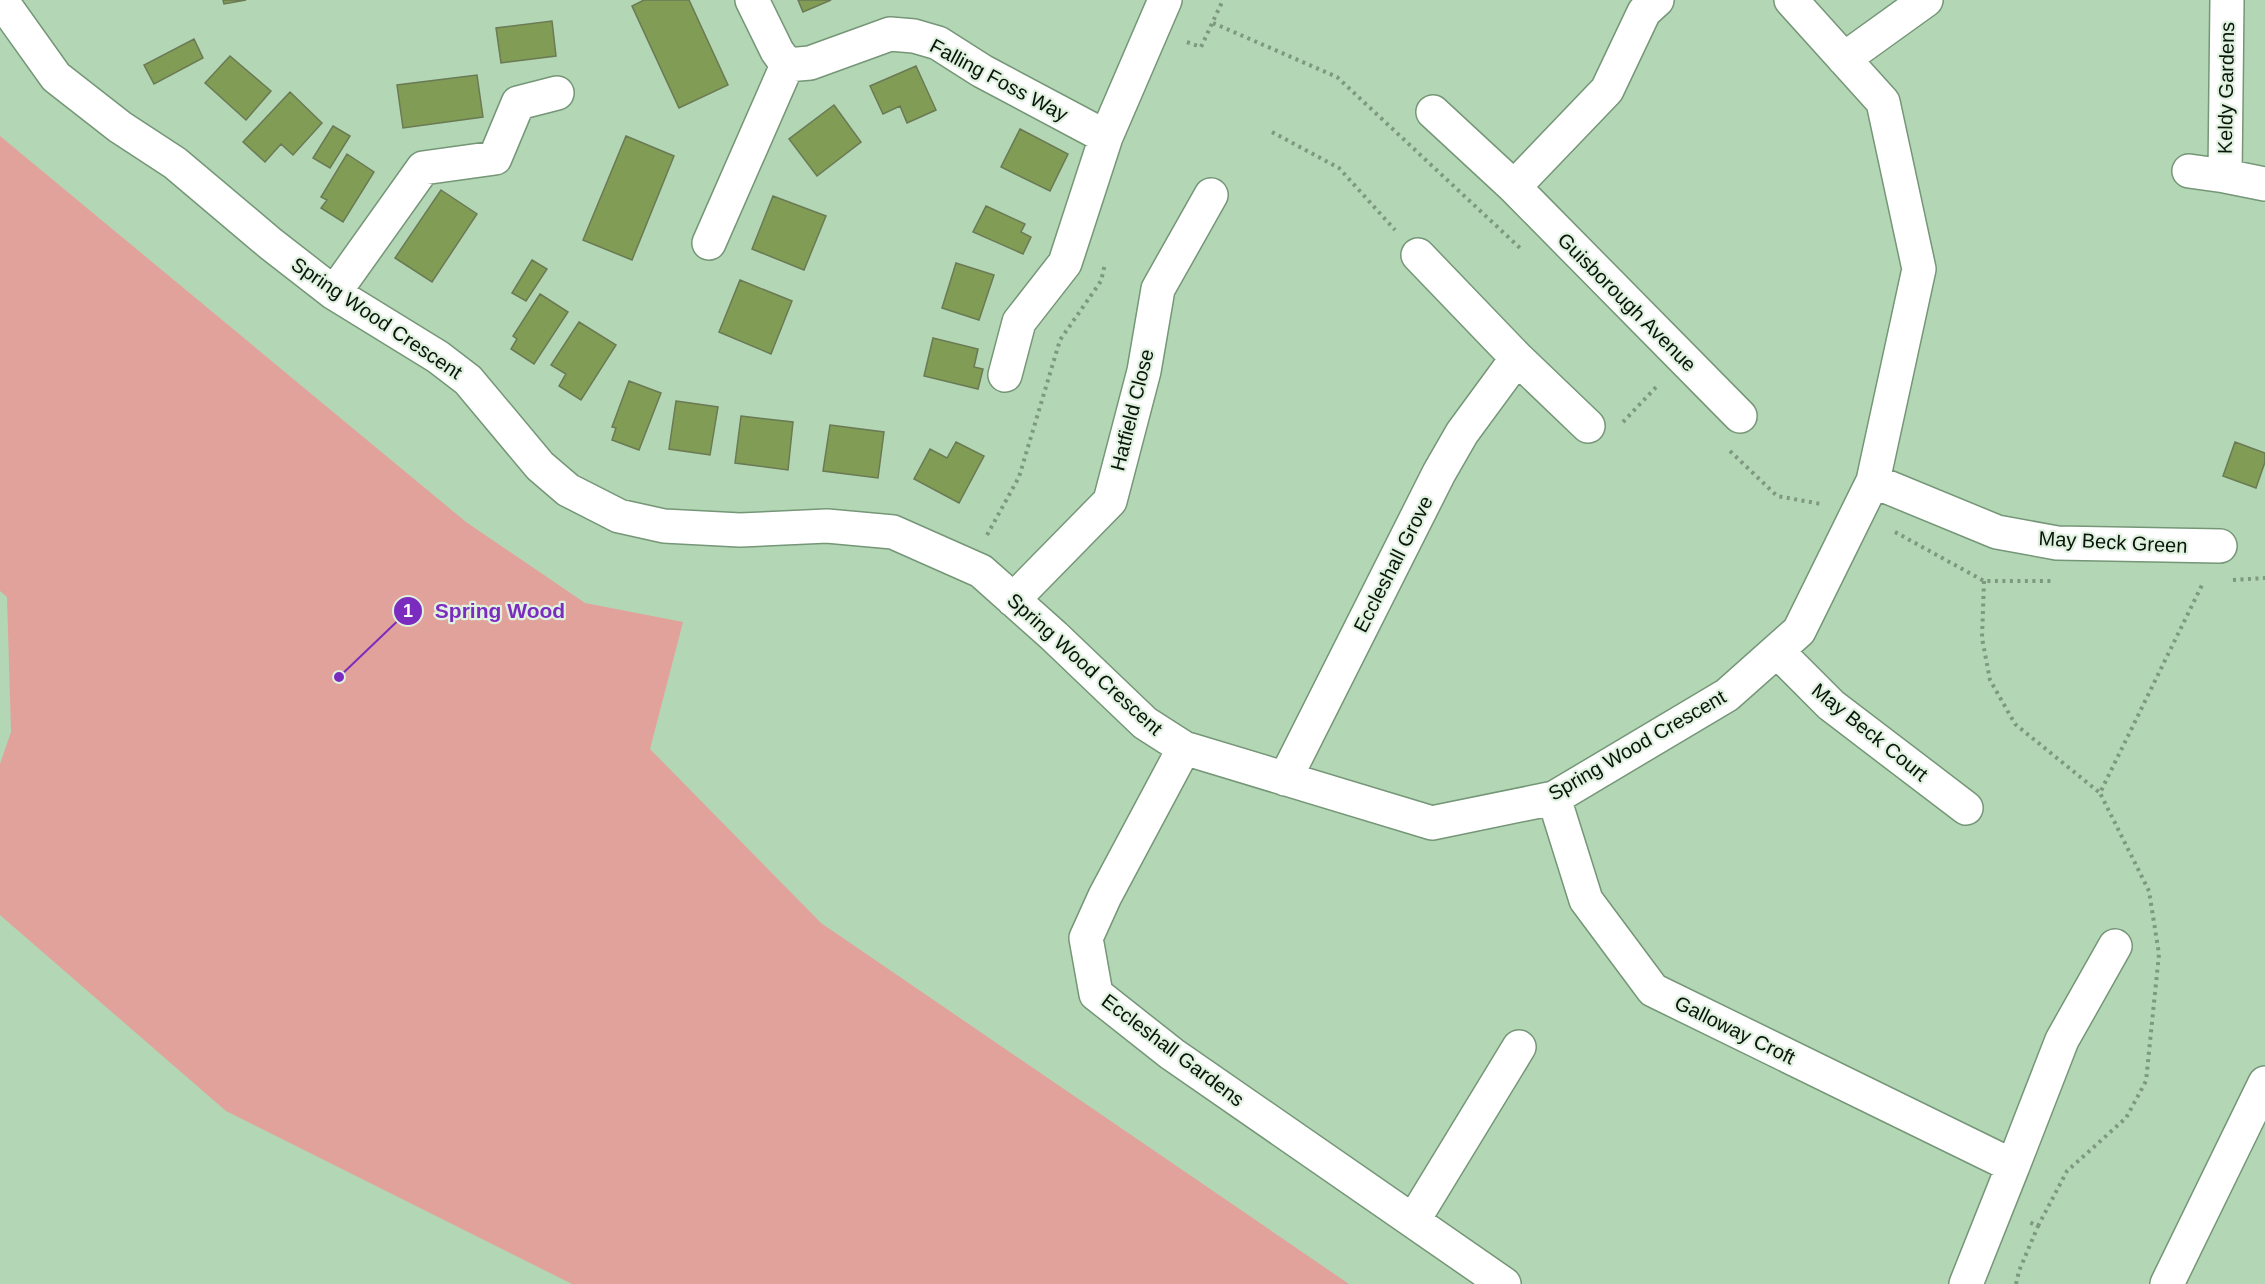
<svg xmlns="http://www.w3.org/2000/svg" width="2265" height="1284" font-family="Helvetica,sans-serif">
	<rect width="100%" height="100%" fill="#b3d6b5"/>
	<path fill="#e1a29b" d="M0,136L466,522L585,603L683,622L650,749L821,923L1349,1284H572L226,1111L0,915V764L11,732L7,597L0,591Z"/>
	<path fill="#809c55" stroke="#6a7a54" stroke-width="1.5" d="M223,0H246L224,4Z
		M644,0H689L728,85L679,108L632,6Z
		M798,0H831L803,12Z
		M552,21L556,56L501,63L496,28Z
		M194,39L203,58L154,84L144,65Z
		M230,56L271,91L246,120L205,83Z
		M916,66L936,110L907,123L900,106L883,114L870,86Z
		M477,75L483,117L403,128L397,85Z
		M290,92L322,123L293,155L281,144L265,162L243,142Z
		M834,105L861,142L817,176L789,139Z
		M333,126L350,136L330,168L313,158Z
		M1020,129L1068,154L1050,191L1001,167Z
		M626,136L674,156L632,260L583,240Z
		M347,154L374,172L343,222L321,208L327,200L321,197Z
		M441,190L477,214L432,282L395,258Z
		M773,196L826,216L804,270L752,249Z
		M986,206L1025,224L1021,232L1031,237L1023,254L973,232Z
		M532,260L547,269L526,301L512,293Z
		M956,263L994,275L979,320L942,308Z
		M740,280L792,301L771,354L719,332Z
		M540,294L568,312L534,364L511,349L517,339L513,336Z
		M579,322L616,345L581,400L559,386L566,374L551,365Z
		M933,338L978,349L974,367L983,369L978,389L924,376Z
		M629,381L661,393L639,450L612,440L616,428L612,427Z
		M676,401L718,407L710,455L669,449Z
		M741,416L793,422L788,470L735,463Z
		M830,425L884,432L878,478L823,471Z
		M956,442L984,456L959,503L914,479L930,449L947,458Z
		M2235,442L2265,453V462L2256,488L2223,476Z"/>
	<g fill="none" stroke-linecap="round" stroke-linejoin="round">
		<g stroke="#759677" stroke-width="36">
			<path id="street" d="M1,0L56,77L120,127L175,163L271,244L334,293L438,357L468,380L540,466L568,490L619,516L664,526L740,530L827,526L893,532L981,571L1054,636L1145,723L1184,748L1432,823L1554,798L1727,695L1799,631L1873,481L1919,269L1883,102L1791,0
				M752,0L777,51L787,65L810,63L890,34L914,36L938,43L982,71L1106,137
				M2227,0L2225,176L2265,184
				M1844,59L1926,0
				M1433,112L1514,187L1740,416
				M2189,171L2225,176
				M1514,187L1607,90L1644,12L1657,0
				M709,243L787,65
				M334,293L423,168L495,158L518,103L557,93
				M1517,358L1588,426
				M1005,375L1019,322L1065,263L1106,137L1165,0
				M1873,481L1997,532L2057,543L2220,546
				M1013,600L1110,501L1144,371L1158,289L1211,195
				M1777,651L1831,705L1966,808
				M1184,748L1105,896L1086,938L1096,994L1172,1054L1504,1284
				M1285,779L1439,473L1462,433L1517,358L1418,255
				M1554,798L1586,900L1653,990L2013,1166L2062,1040L2115,946
				M1413,1221L1519,1047
				M1966,1284L2013,1166
				M2167,1284L2265,1083"/>
		</g>
		<path stroke="#7d997f" stroke-width="4" stroke-dasharray="3 4.5" stroke-linecap="butt" d="M1213,23L1337,77L1520,248
			M1187,42L1201,47L1223,0
			M1272,132L1339,168L1395,230
			M1623,422L1659,384
			M1730,451L1777,496L1821,504
			M1895,532L1984,581H2054
			M987,535L1019,477L1060,340L1101,281L1105,264
			M2233,580L2265,578
			M1984,581L1982,638L1990,680L2015,724L2100,793
			M2038,1226L2067,1171L2126,1118L2146,1081L2159,954L2149,891L2100,793L2203,583
			M2016,1284L2019,1271L2038,1226L2029,1222"/>
		<use href="#street" stroke="#fff" stroke-width="33"/>
	</g>
	<g text-anchor="middle" dominant-baseline="central" stroke-width="4.5" stroke-linejoin="round" paint-order="stroke">
		<g font-size="20" fill="#081509" stroke="#e0f1e0">
			<text transform="translate(999 80) rotate(28)">Falling Foss Way</text>
			<text transform="translate(2226 88) rotate(-89)">Keldy Gardens</text>
			<text transform="translate(1627 302) rotate(45)">Guisborough Avenue</text>
			<text transform="translate(377 318) rotate(34)">Spring Wood Crescent</text>
			<text transform="translate(1132 410) rotate(-76)">Hatfield Close</text>
			<text transform="translate(2113 542) rotate(3)">May Beck Green</text>
			<text transform="translate(1393 564) rotate(-63)">Eccleshall Grove</text>
			<text transform="translate(1085 664) rotate(42)">Spring Wood Crescent</text>
			<text transform="translate(1870 732) rotate(39)">May Beck Court</text>
			<text transform="translate(1637 745) rotate(-30)">Spring Wood Crescent</text>
			<text transform="translate(1735 1030) rotate(26)">Galloway Croft</text>
			<text transform="translate(1173 1050) rotate(37)">Eccleshall Gardens</text>
		</g>
	</g>
	<path fill="none" stroke="#7b2cbf" stroke-width="2" d="M339 677L408 611"/>
	<g fill="#7b2cbf" stroke="#e0f1e0" stroke-width="2">
		<circle cx="339" cy="677" r="6"/>
		<circle cx="408" cy="611" r="15"/>
	</g>
	<g font-size="18" text-anchor="middle" font-weight="bold" fill="#fff">
		<text x="408" y="617">1</text>
	</g>
	<g font-size="21" text-anchor="middle" font-weight="bold" fill="#7b2cbf" stroke="#e0f1e0" stroke-width="4.5" stroke-linejoin="round" paint-order="stroke">
		<text x="500" y="618">Spring Wood</text>
	</g>
</svg>
